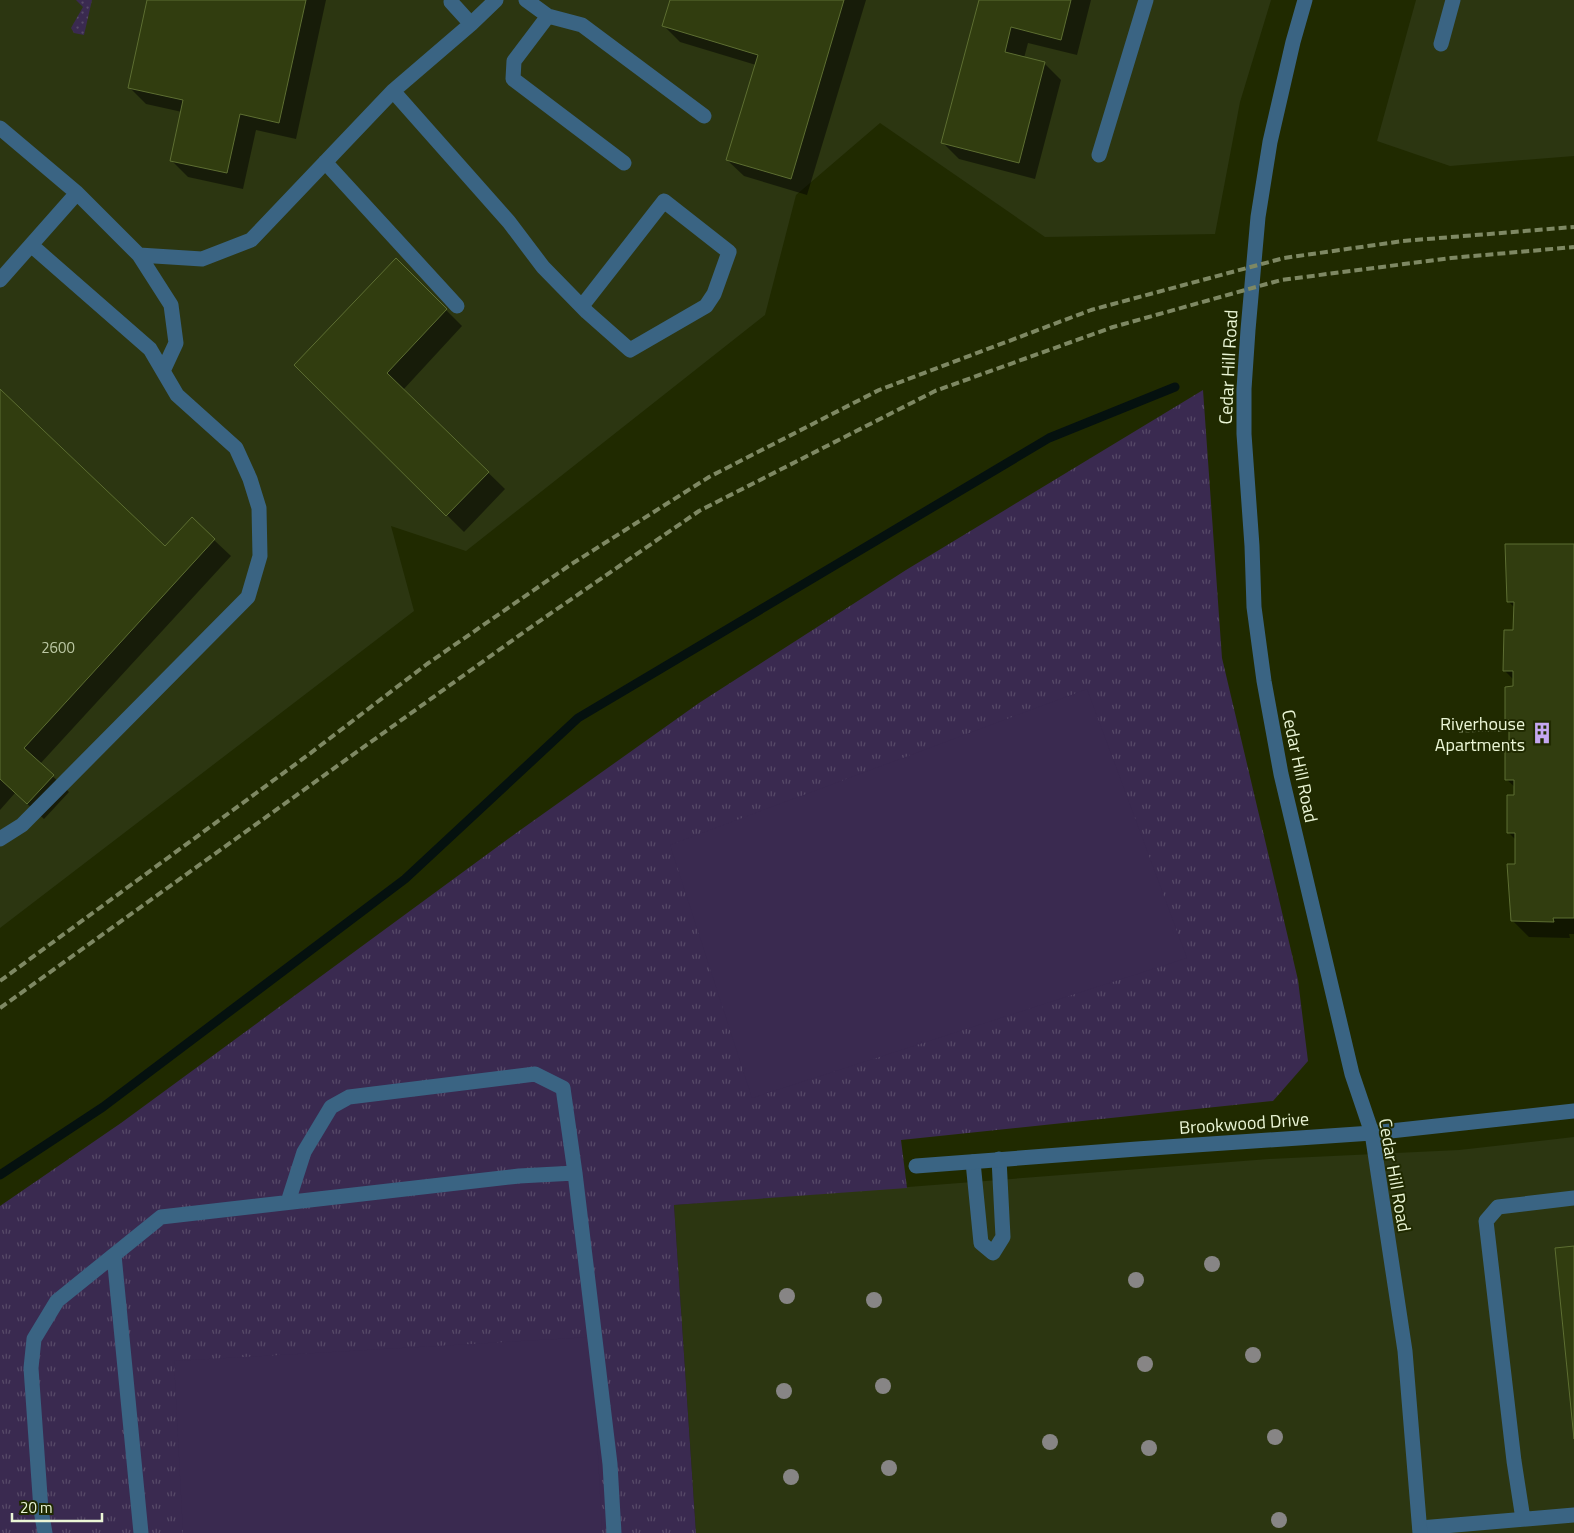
<svg xmlns="http://www.w3.org/2000/svg" width="1574" height="1533" font-family="'Titillium Web',sans-serif">
	<defs>
		<pattern id="grass-tufts" width="24" height="20" patternUnits="userSpaceOnUse" patternTransform="scale(1.25)"><rect width="24" height="20" fill="#3a2a50"/><path d="M3 7l-1-3M5 7V3M7 7l1-3M15 17l-1-3M17 17v-4M19 17l1-3" fill="none" stroke="#574a68"/></pattern>
		<pattern id="garden-dots" width="8" height="8" patternUnits="userSpaceOnUse" patternTransform="scale(1.25)"><rect width="8" height="8" fill="#3a2a50"/><path d="M2 2h.1M6 6h.1" fill="none" stroke="#574a68" stroke-width="1.8" stroke-linecap="round"/></pattern>
	</defs>
	<rect width="100%" height="100%" fill="#202a00"/>
	<path fill="#2c3611" d="M0,0H1271L1240,102L1215,234L1045,237L880,123L796,195L765,315L466,551L391,526L414,611L0,928Z
		M1416,0H1574V156L1450,166L1377,141Z
		M1574,1137V1533H696L674,1205L1269,1159L1459,1150Z"/>
	<path fill="url(#grass-tufts)" d="M1203,390L1222,658L1298,980L1308,1061L1273,1101L901,1140L907,1188L674,1205L696,1533H0V1206L121,1123L519,831L699,703L906,570Z"/>
	<path fill="#3a2a50" d="M1087,689L1187,958L752,1098L670,845Z
		M592,1337L602,1533H183L174,1361Z"/>
	<path fill="url(#garden-dots)" d="M76,0H92L84,35L74,33L71,28L83,7Z"/>
	<path fill="#0007" d="M149,0H326L296,139L256,130L243,189L188,177L171,160L182,112L146,104L129,87Z
		M671,0H866L807,195L744,176L727,160L756,65L680,42L664,26Z
		M980,0H1091L1077,55L1028,43L1024,58L1045,64L1061,80L1035,179L959,159L943,143Z
		M396,260L462,326L403,390L505,489L464,532L296,365Z
		M0,390L165,548L214,540L231,556L40,764L69,792L44,819L15,793L0,810Z
		M1574,546V934H1569L1570,938L1529,937L1512,920L1516,840L1508,832L1516,796V788L1506,779L1510,746V724L1506,720L1515,688V681L1504,670L1515,632V608L1508,601Z"/>
	<g fill="none" stroke-linecap="round" stroke-linejoin="round">
		<path stroke="#05110f" stroke-width="9" d="M0,1175L103,1107L405,879L578,718L1049,438L1175,387"/>
	</g>
	<path fill="#313d0f" stroke="#5d6e32" d="M147,0H306L279,123L240,114L227,173L170,161L183,100L128,88Z
		M670,0H844L791,179L726,160L758,55L662,26Z
		M979,0H1071L1061,40L1011,27L1005,52L1045,62L1019,163L941,143Z
		M396,258L447,309L387,373L489,472L446,516L294,365Z
		M0,389L165,546L192,517L215,539L24,748L54,775L27,804L0,779Z
		M1505,544H1574V918H1553L1554,922L1511,921L1507,864H1515V833H1507V795H1514V780H1505V745H1509V720L1505,721V687L1513,686V671H1503L1504,630H1513L1514,602H1507Z
		M1574,1246V1439L1555,1248Z"/>
	<g fill="none" stroke-linecap="round" stroke-linejoin="round">
		<path stroke="#87926d" stroke-width="3" stroke-dasharray="4 2.5" stroke-linecap="butt" d="M1459,731L1504,730"/>
		<path stroke="#3a6483" stroke-width="15" d="M526,0L548,16L582,25L704,116
			M451,2L471,24
			M548,16L514,61L513,79L624,163
			M1441,44L1453,0
			M393,91L509,222L543,267L587,312L630,350L706,306L714,294L729,252L664,201L582,306
			M0,128L77,193L139,255L202,259L251,240L393,91L471,24L496,0
			M1099,155L1146,0
			M325,162L457,306
			M139,255L171,305L176,343L163,371
			M0,280L77,193
			M0,839L22,825L248,597L260,556L259,508L250,479L236,448L177,395L150,349L31,245
			M973,1162L981,1243L993,1253L1003,1237L999,1159
			M288,1202L304,1152L331,1107L349,1097L535,1074L563,1088L575,1173
			M114,1255L141,1533
			M1523,1519L1514,1461L1486,1221L1498,1207L1574,1198
			M1420,1528L1574,1515
			M45,1533L41,1510L31,1368L34,1339L57,1301L161,1217L519,1176L575,1173L610,1464L614,1533"/>
		<path stroke="#3a6483" stroke-width="15" d="M1305,0L1293,42L1270,142L1258,217L1248,330L1244,389V434L1252,546L1254,607L1264,681L1281,774L1352,1074L1372,1133L1405,1351L1420,1533
			M916,1166L1137,1149L1372,1133L1574,1111"/>
		<path stroke="#7e8863" stroke-width="4" stroke-dasharray="8 4" stroke-linecap="butt" d="M0,981L308,755L427,664L570,565L709,477L879,390L1091,310L1284,258L1403,241L1574,227
			M0,1008L531,627L699,511L935,391L1113,327L1281,280L1451,258L1574,247"/>
	</g>
	<g fill="#878585">
		<circle cx="1212" cy="1264" r="8"/>
		<circle cx="1136" cy="1280" r="8"/>
		<circle cx="787" cy="1296" r="8"/>
		<circle cx="874" cy="1300" r="8"/>
		<circle cx="1253" cy="1355" r="8"/>
		<circle cx="1145" cy="1364" r="8"/>
		<circle cx="883" cy="1386" r="8"/>
		<circle cx="784" cy="1391" r="8"/>
		<circle cx="1275" cy="1437" r="8"/>
		<circle cx="1050" cy="1442" r="8"/>
		<circle cx="1149" cy="1448" r="8"/>
		<circle cx="889" cy="1468" r="8"/>
		<circle cx="791" cy="1477" r="8"/>
		<circle cx="1279" cy="1520" r="8"/>
	</g>
	<defs>
		<g id="building-bare" transform="scale(1.725)"><path d="M-4-6H4V6H1V3H-1V6H-4ZM-2.5-4.3h1.7v1.8h-1.7ZM.8-4.3h1.7v1.8H.8ZM-2.5-1h1.7V.8h-1.7ZM.8-1h1.7V.8H.8Z" fill="#c5a7f1" stroke="#202a00" stroke-width="2.5" paint-order="stroke"/></g>
	</defs>
	<g fill-rule="evenodd">
		<use href="#building-bare" x="1542" y="733"/>
	</g>
	<g text-anchor="middle" dominant-baseline="central" stroke-width="4" stroke-linejoin="round" paint-order="stroke">
		<g font-size="15" fill="#bcc8a4">
			<text x="58" y="647">2600</text>
		</g>
		<g font-size="18" fill="#ebf6d6" stroke="#202a00">
			<text transform="translate(1228 367) rotate(-87)">Cedar Hill Road</text>
			<text transform="translate(1300 766) rotate(78)">Cedar Hill Road</text>
			<text transform="translate(1244 1123) rotate(-4)">Brookwood Drive</text>
			<text transform="translate(1395 1175) rotate(80)">Cedar Hill Road</text>
		</g>
		<g font-size="18" fill="#ebf6d6" stroke="#202a00" text-anchor="end">
			<text x="1525" y="723">Riverhouse<tspan x="1525" dy="21">Apartments</tspan></text>
		</g>
	</g>
	<path d="M12 1513v8h90v-8" fill="none" stroke="#ebf6d6" stroke-width="2.5"/>
	<text x="20" y="1513" font-size="15" fill="#ebf6d6" stroke="#202a00" stroke-width="4" paint-order="stroke">20 m</text>
</svg>
